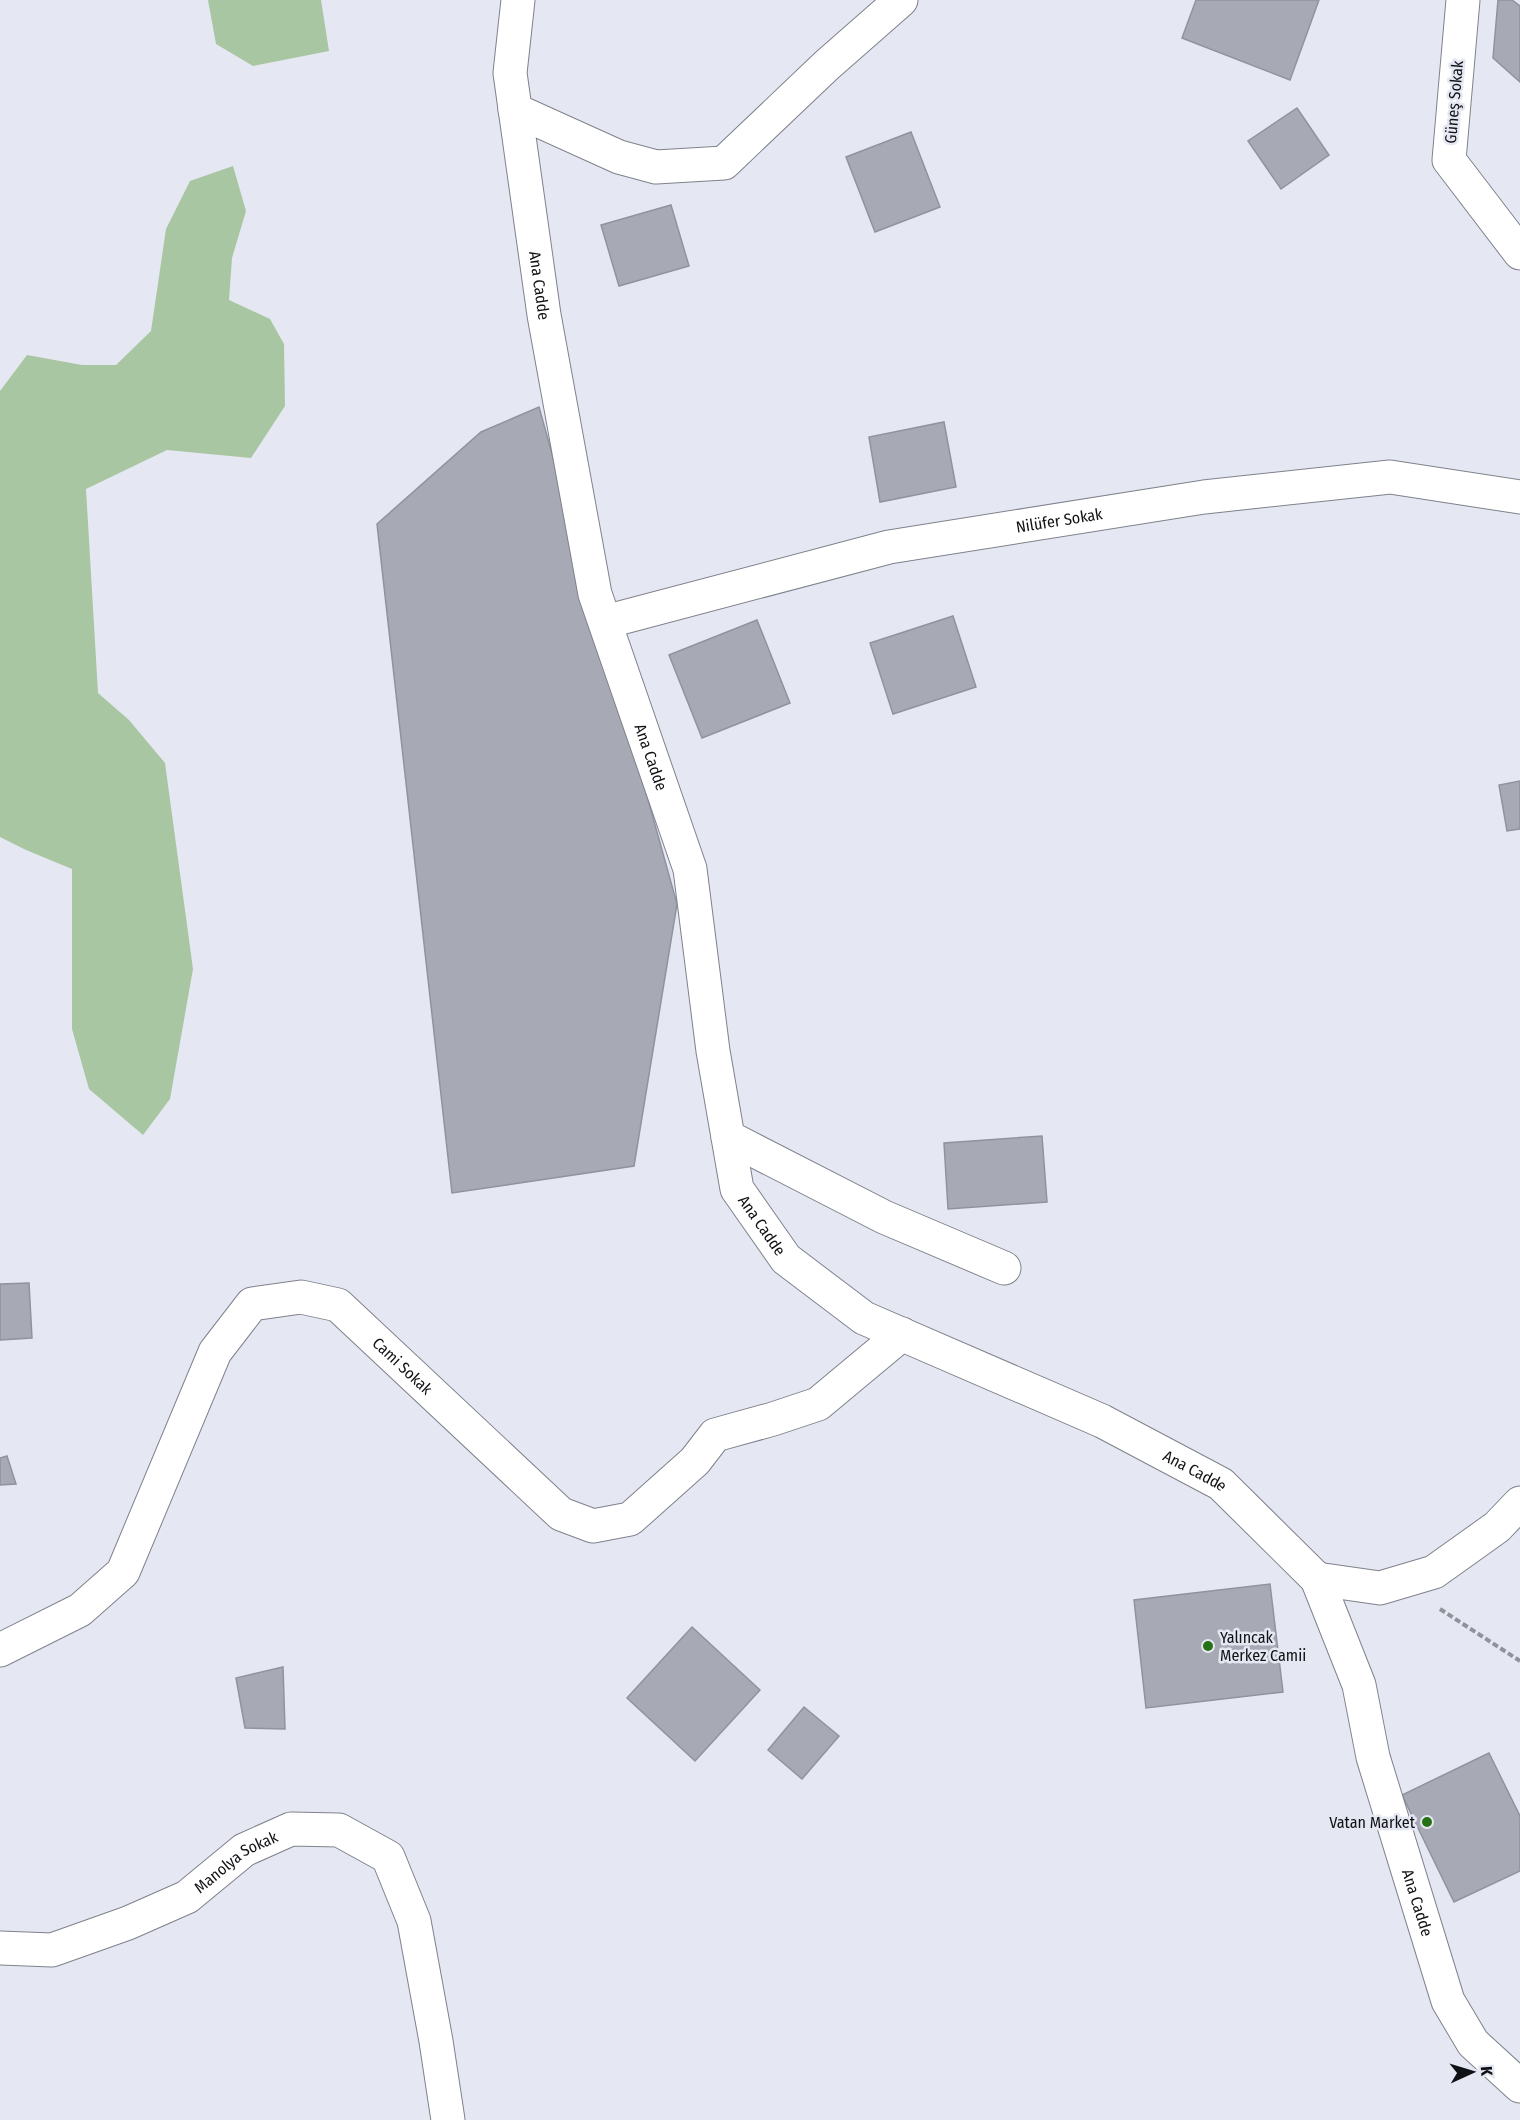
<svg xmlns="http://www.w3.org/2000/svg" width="1520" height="2120" font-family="'Fira Sans Condensed',sans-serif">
	<rect width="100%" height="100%" fill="#e5e8f3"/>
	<path fill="#a8c6a2" d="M208,0H321L329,51L253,66L216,44Z
		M233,166L246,211L232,258L229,300L270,319L284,344L285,406L251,458L167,450L86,489L98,693L129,720L165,763L193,969L170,1099L143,1135L89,1089L72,1029V869L26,850L0,837V391L27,355L82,365H116L151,331L166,229L190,181Z"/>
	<path fill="#a7aab4" stroke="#90939d" stroke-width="1.5" d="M1196,0H1319L1290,80L1182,38Z
		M1498,0H1512L1520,6V82L1493,58Z
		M1297,108L1329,155L1281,189L1248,141Z
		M911,132L940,207L875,232L846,157Z
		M671,205L689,266L619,286L601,225Z
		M539,407L677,904L634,1166L452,1193L377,524L481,432Z
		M944,422L956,487L880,502L869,437Z
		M953,616L976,687L893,714L870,643Z
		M757,620L790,703L702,738L669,655Z
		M1520,781V829L1507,831L1499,785Z
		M1042,1136L1047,1202L948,1209L944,1143Z
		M29,1283L32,1338L0,1340V1284Z
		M7,1456L16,1484L0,1485V1458Z
		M1270,1584L1283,1692L1146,1708L1134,1600Z
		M692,1627L760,1690L695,1761L627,1698Z
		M283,1667L285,1729L245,1728L236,1678Z
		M804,1707L839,1736L802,1779L768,1750Z
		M1489,1753L1520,1816V1871L1454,1902L1402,1795Z"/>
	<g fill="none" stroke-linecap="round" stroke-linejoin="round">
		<g stroke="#7f828b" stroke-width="35">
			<g id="minor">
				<path id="s1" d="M518,0L510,73L544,315L595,594L690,869L713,1051L737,1189L786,1259L864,1318L1102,1421L1221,1484L1317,1579L1359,1685L1373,1757L1448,2001L1473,2043L1520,2086"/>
				<path d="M1463,0L1449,160L1520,253"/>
				<path d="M515,110L619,157L656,167L724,163L827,65L901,0"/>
				<path id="s2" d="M605,622L889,547L1204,497L1390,477L1520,497"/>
				<path d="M728,1137L884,1217L1004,1268"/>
				<path d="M1317,1579L1380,1588L1434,1572L1497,1527L1520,1503"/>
				<path id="s3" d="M0,1650L80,1610L123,1572L215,1352L252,1304L301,1297L338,1305L561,1514L593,1526L630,1519L695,1461L715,1435L773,1419L818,1404L902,1334"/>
				<path id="s4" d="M0,1948L52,1950L128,1923L187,1897L244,1850L291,1829L339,1830L388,1857L414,1921L436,2041L448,2120"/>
			</g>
		</g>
		<path stroke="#91939b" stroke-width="4" stroke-dasharray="6 3" stroke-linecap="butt" d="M1440,1609L1520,1661"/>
		<use href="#minor" stroke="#fff" stroke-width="33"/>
	</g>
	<g fill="#267114" stroke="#e5e8f3" stroke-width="2">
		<circle cx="1208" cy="1646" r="6"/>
		<circle cx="1427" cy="1822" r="6"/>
	</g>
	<g text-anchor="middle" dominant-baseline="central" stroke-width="5" stroke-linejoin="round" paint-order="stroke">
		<g font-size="16" fill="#101114" stroke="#e5e8f3">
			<text transform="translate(1454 102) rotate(-85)">Güneş Sokak</text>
			<text stroke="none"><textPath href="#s1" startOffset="288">Ana Cadde</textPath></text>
			<text stroke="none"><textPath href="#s2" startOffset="466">Nilüfer Sokak</textPath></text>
			<text stroke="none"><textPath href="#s1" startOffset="774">Ana Cadde</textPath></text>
			<text stroke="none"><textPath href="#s1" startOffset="1260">Ana Cadde</textPath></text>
			<text stroke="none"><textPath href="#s3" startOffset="622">Cami Sokak</textPath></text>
			<text stroke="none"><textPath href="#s1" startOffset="1764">Ana Cadde</textPath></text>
			<text stroke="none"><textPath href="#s4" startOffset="258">Manolya Sokak</textPath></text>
			<text stroke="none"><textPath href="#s1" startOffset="2268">Ana Cadde</textPath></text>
		</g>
		<g font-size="16" fill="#101114" stroke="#e5e8f3" text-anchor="start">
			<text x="1220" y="1637">Yalıncak<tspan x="1220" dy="18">Merkez Camii</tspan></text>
			<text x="1415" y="1822" text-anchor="end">Vatan Market</text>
		</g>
	</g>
	<g transform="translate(1472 2072) rotate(86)" stroke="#e5e8f3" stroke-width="4.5" paint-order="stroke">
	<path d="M0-4.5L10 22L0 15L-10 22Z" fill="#101114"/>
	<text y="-9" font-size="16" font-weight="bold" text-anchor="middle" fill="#101114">K</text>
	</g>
</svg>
